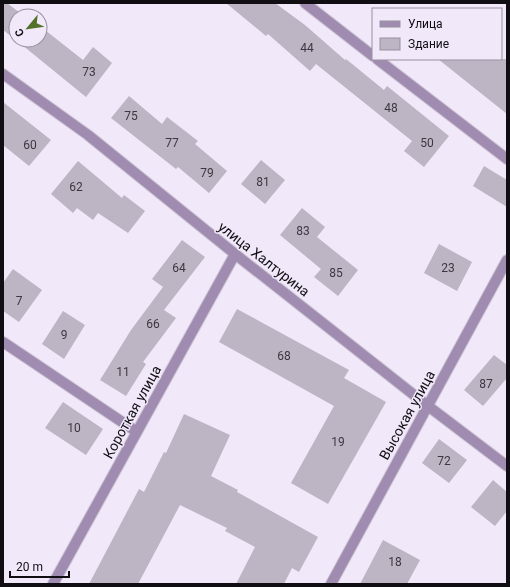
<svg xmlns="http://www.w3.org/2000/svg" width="510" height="587" font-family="Roboto,sans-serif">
	<rect width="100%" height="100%" fill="#f1e8f9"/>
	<path fill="#bdb4c4" d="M3,3H7L24,16H16V40L3,30Z
		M226,3H275L305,25L345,60L346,59L384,90L387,86L449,136L424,167L404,151L412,141L316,64L310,71L268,34L266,36Z
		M40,29L43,32L45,30L83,60L93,47L112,63L86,97L16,40H40Z
		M438,59H507V114Z
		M129,96L162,124L167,117L198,141L195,144L227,171L209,193L178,167L176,169L111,118Z
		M3,102L51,140L29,166L3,145Z
		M261,160L285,180L265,204L241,184Z
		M78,161L122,198L124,195L145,211L128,233L98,213L93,220L77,208L73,213L51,194Z
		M484,166L507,180V207L473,186Z
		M302,208L325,227L317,237L358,270L338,296L314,277L321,269L280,235Z
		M182,240L205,257L164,310L176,318L143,362L146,364L126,396L100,380L131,330L163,287L152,279Z
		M439,244L472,262L457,291L424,273Z
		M13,269L42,290L19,322L3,311V283Z
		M237,309L349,370L344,378L386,402L328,504L291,483L334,406L219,342Z
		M63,311L85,325L64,359L42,344Z
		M494,355L507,365V378L483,406L464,390Z
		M63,402L103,429L86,455L45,428Z
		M184,414L230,435L211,476L238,490L237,492L318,537L299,572L292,568L284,584H236L255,547L225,531L227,528L180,505L138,584H89L139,489L144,492L164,452L166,453Z
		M439,439L467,460L449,483L422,463Z
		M493,480L507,492V511L495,526L471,507Z
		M383,540L420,560L407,584H360Z"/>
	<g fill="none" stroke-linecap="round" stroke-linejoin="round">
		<g stroke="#cdc5d4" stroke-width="12">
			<path id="street" d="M305,3L373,56
				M377,59L507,159
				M3,74L88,135L235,254L428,406L507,466
				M3,342L137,432
				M53,584L235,254
				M331,584L507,260"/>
		</g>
		<use href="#street" stroke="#a18cb1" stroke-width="10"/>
	</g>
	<g text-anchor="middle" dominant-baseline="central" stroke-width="3" stroke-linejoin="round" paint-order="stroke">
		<g font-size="12" fill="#3c383f">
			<text x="307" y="48">44</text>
			<text x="89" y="72">73</text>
			<text x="391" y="108">48</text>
			<text x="131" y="116">75</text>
			<text x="172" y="143">77</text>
			<text x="427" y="143">50</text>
			<text x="30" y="145">60</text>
			<text x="207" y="173">79</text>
			<text x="263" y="182">81</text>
			<text x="76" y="187">62</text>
			<text x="303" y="231">83</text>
			<text x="179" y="268">64</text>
			<text x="448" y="268">23</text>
			<text x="336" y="273">85</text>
			<text x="19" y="301">7</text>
			<text x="153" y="324">66</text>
			<text x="64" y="335">9</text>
			<text x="284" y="356">68</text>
			<text x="123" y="372">11</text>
			<text x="486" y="384">87</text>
			<text x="74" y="428">10</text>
			<text x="338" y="442">19</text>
			<text x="444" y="461">72</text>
			<text x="395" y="562">18</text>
		</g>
		<g font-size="14" fill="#110e13" stroke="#f1e8f9">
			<text transform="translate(264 259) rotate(38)">улица Халтурина</text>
			<text transform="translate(132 412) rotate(-61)">Короткая улица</text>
			<text transform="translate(407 415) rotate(-61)">Высокая улица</text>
		</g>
	</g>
	<rect width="510" height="587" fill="none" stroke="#110e13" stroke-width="8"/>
	<rect x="372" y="8" width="130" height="52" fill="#f1e8f9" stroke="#97919d"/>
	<rect x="380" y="21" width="20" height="6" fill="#a18cb1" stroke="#97919d"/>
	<text x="408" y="28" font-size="12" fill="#110e13">Улица</text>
	<rect x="380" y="38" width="20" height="12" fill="#bdb4c4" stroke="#97919d"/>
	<text x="408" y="48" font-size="12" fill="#110e13">Здание</text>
	<g transform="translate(28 28) rotate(241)"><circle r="19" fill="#f1e8f9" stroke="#97919d"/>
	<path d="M0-3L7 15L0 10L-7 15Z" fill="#517228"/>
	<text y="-6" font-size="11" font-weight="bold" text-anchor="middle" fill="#110e13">С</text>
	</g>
	<path d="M10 571v6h59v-6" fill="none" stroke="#110e13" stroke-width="2"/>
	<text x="16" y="571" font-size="12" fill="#110e13" stroke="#f1e8f9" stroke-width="3" paint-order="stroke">20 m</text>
</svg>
